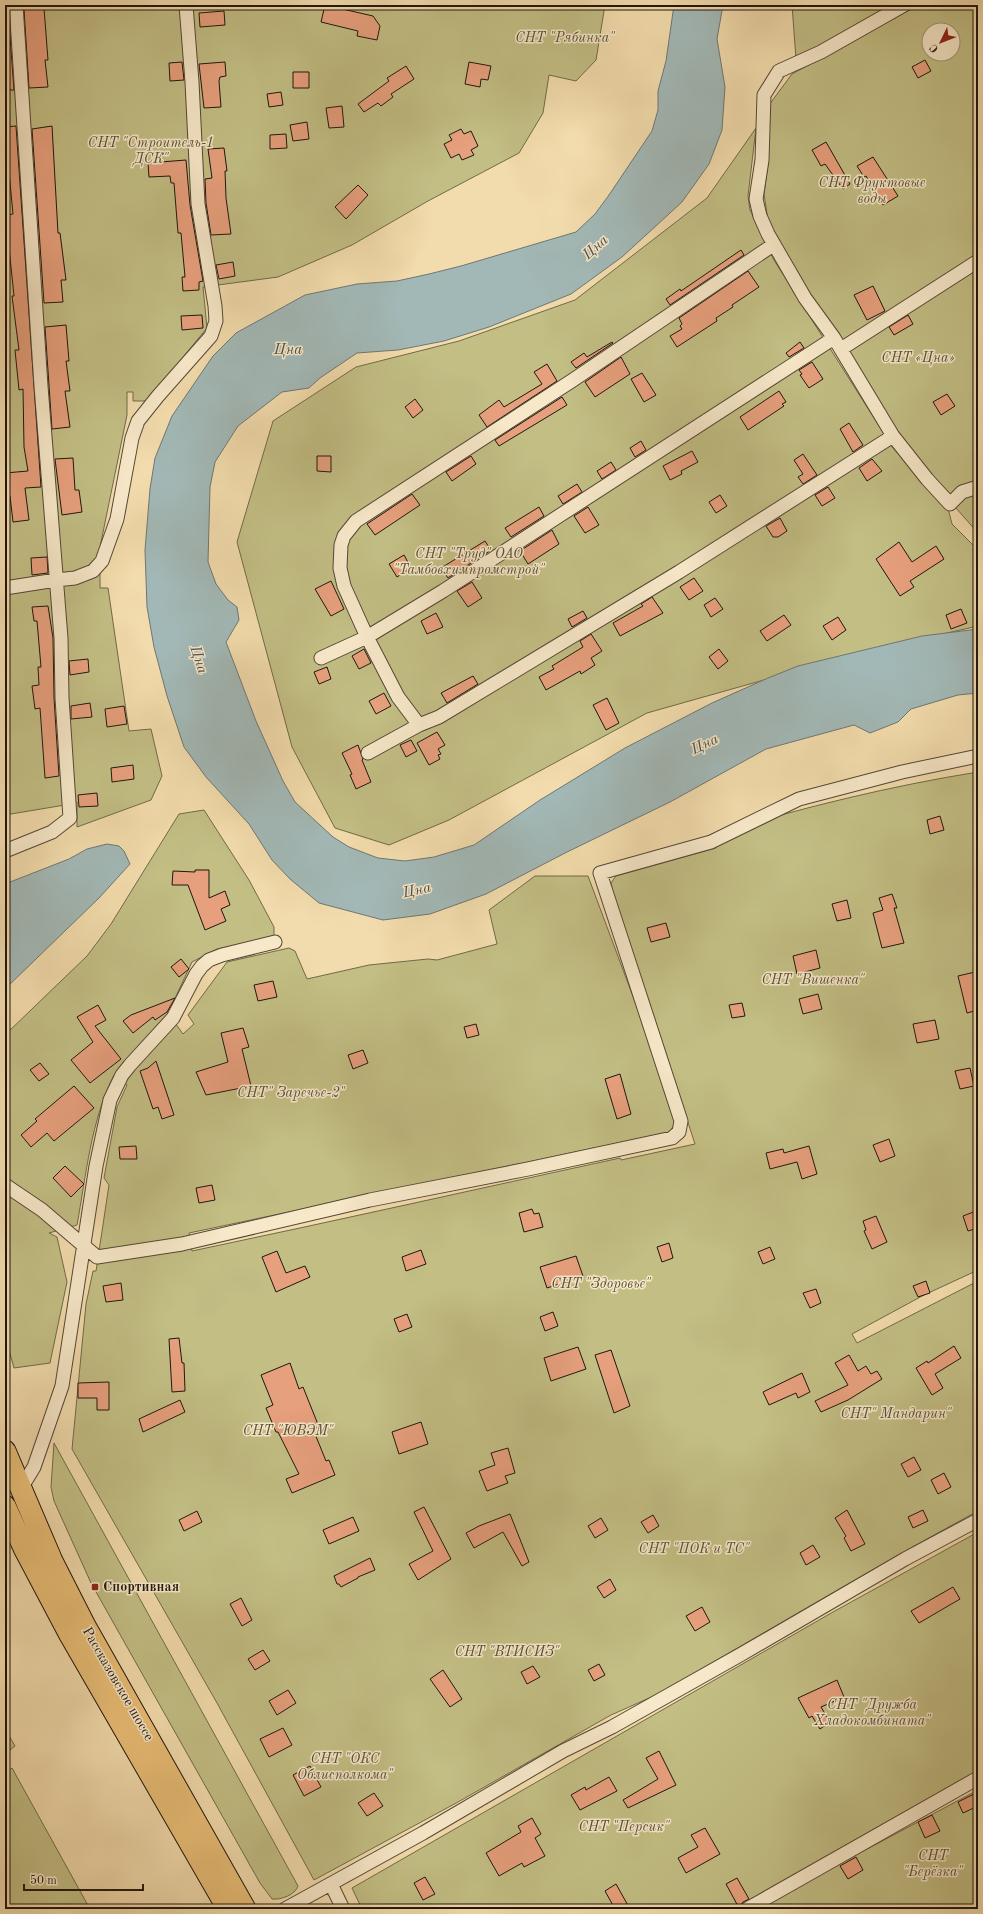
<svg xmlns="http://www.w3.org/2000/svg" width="983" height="1914" font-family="'Old Standard TT',serif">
	<rect width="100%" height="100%" fill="#f2dbac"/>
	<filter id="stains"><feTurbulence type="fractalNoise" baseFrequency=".005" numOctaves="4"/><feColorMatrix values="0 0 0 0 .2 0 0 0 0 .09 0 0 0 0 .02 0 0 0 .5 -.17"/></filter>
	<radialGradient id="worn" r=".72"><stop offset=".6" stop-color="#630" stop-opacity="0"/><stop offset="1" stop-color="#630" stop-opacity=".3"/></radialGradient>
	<path fill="#c2be84" stroke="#706a49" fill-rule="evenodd" d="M5,5H605L596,60L576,81L549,75L543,113L519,153L428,201L352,245L278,277L203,287L207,328L147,401H133V392H127V415L100,547V588H108L129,731L151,729L162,776L151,800L77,827V802L65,805L5,815Z
		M792,5H895L796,59Z
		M919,5H978V533L940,490L897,434L769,227L764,194L768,164L766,109L792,74ZM929,30H953V54H929Z
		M756,128L748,196L750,210L774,260L893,448L943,503L949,512L952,524L978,550V626L863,652L647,713L449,820L389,845L335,828L292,747L237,542L273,421L356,367L459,341L575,300L707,198Z
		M978,772V1270L924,1295L852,1334L857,1343L978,1281V1511L914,1546L656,1695L611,1715L458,1802L314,1880L217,1703L72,1449L86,1304L93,1271H96L109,1185L104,1178L117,1107L127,1085L114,1075C91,1120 86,1176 77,1225L49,1233L57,1237L67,1282L50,1363L14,1368L5,1336V1035L87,956L111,924L179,814L204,810L249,880L274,927V937L217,949L192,962L168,1013L183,1034L194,1024L188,1015L227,962L289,948L295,951L307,979L369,965L428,959L437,960L497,944L489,910L535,876H588L678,1117L670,1132L189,1233L192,1251C335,1221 477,1189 620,1158L621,1160L695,1144L613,893L611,883L616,876L716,848L719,833C804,807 891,786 978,772Z
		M54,1443L298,1886C295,1895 281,1900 272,1899L260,1883L91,1583L54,1501L51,1487Z
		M978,1532V1775L739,1909H362L352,1888L833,1612Z
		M5,1729L15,1746L5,1754Z
		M12,1768L90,1909H5V1773Z
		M978,1790V1909H756L760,1906Z"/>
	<path fill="#a2b8b6" stroke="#6e7773" d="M674,5H723L717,39L725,87L722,130L709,164L682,202L622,257L571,294L489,327L444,341L398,350L357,353L320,378L309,388L282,392L238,426L215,462L210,487L208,562L216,584L228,600L237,607L239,620L226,642L256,721L283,781L295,802L333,837L349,847L378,858L405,861L434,857L474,845L540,800L625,748L712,703L768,678L798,666L922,636L978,629V693L958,695L911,709L898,722L870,733L854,725L766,749L670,802L567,852L486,894L430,914L383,920L319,903L290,879L272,860L249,824L206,777L184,747L167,696L154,647L147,607L145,550L150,489L155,458L172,416L213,356L236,333L305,295L357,284L397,281L429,274L461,266L576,232L595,214L609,195L652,131L658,110V91L666,61Z
		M107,844L119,846L124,851L130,864L99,898L5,989V884L69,859L87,849Z"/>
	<path fill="#e7a07d" stroke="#1f160e" d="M325,5L373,16L380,26L377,40L357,36L358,31L321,22Z
		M44,8L48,60H45L48,87L29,88L24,9Z
		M5,10H8L14,90H5Z
		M224,11L225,25L200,27L199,13Z
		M925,60L931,71L918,78L912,67Z
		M182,62L184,80L170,81L169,63Z
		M225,62L226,76L220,77L219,81L221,107L204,108L199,64Z
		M469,62L491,66L488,80L481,79L480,87L465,84Z
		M406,66L414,79L391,94L393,97L381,106L378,103L364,112L358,104L389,81L387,78Z
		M293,72H309V88H293Z
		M281,92L283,105L269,107L267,94Z
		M342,106L344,127L329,128L326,108Z
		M307,122L309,139L293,141L290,125Z
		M16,126L41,487L25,488L29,520L13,522L10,496H5V473L28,471L24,447L23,389L19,390L15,350H19L12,296H14L8,238L7,215L13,214L9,172H5V127Z
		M52,126L58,233H60L66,280H61L63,302L44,303L32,129Z
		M461,129L464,134L471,131L478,146L471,150L474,155L462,160L459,154L451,158L444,144L452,140L449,135Z
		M286,134L287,148L270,149V135Z
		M826,142L850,184L843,189L825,164L821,166L812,150Z
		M224,148L227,171H225L226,198L231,234L211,235L206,203L205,179L212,178L208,149Z
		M873,157L898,196L883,205L866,176L864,177L857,166Z
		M186,160L190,205L203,281L199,282V290L183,291L182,277H185L181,233H178L174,183H171L170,176L149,177L148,163Z
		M358,185L368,195L346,219L335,207Z
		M741,250L744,255L670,305L666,299L680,289L681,291Z
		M233,262L235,276L219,279L216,265Z
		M748,271L759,287L732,305L733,307L716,318L717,321L677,347L670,336L682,329L680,326L682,324L679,318Z
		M873,286L885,311L867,320L854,295Z
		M202,315L203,328L182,330L181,316Z
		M908,315L913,324L894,335L889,327Z
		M66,325L69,361H66L70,391H65L70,427L52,429L45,327Z
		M612,342L613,343L576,368L571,362L584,353L587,357Z
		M800,342L804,348L789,357L786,353Z
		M621,357L630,374L595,397L585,382Z
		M812,362L823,379L809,388L800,375L802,374L799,370Z
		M547,364L557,381L487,427L479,415L499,400L504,407L542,384L534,372Z
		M642,373L656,395L644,402L631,379Z
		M779,391L786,402L782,404L784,406L748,430L740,417Z
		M947,394L955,406L941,415L933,402Z
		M562,397L567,405L499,446L495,440Z
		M415,399L423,410L413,418L405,407Z
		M849,423L863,445L853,452L840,429Z
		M641,441L646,450L635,457L630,448Z
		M692,451L698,462L681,471L682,474L670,480L663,466Z
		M803,454L817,475L803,484L798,477L803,474L794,460Z
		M317,456H331V472L317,471Z
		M471,456L476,464L452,481L446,472Z
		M73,458L75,490H79L82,512L62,515L55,459Z
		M872,459L882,471L867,481L859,468Z
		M611,462L616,470L602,479L597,471Z
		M577,484L582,492L563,504L558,496Z
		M828,487L835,498L822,506L815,495Z
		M412,494L420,505L375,535L367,524Z
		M720,495L727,506L716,513L709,502Z
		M539,507L544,516L511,537L505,528Z
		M588,507L599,525L585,533L574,516Z
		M780,518L787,531L778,537H773L766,526Z
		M552,530L559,544L528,564L520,551Z
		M485,541L491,550L448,578L441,568Z
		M899,542L912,562L936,546L944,559L910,581L914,587L900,596L876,559Z
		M404,555L411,568L397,577L389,564Z
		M47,557L48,573L32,575L31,558Z
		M694,578L703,591L689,600L680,587Z
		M331,581L344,609L331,616L315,589Z
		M472,582L482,598L468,607L457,591Z
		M652,597L663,613L620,636L613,623L643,606L641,604Z
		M715,598L723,609L711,617L704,605Z
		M48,606L53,638L54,698L59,776L45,778L40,708L35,709L32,686L39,685L38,667H41L37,621H34L32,607Z
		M961,609L967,623L951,629L946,615Z
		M583,611L587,618L572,627L568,619Z
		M436,613L443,627L427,634L421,621Z
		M784,615L791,625L767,641L760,631Z
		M838,617L846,630L832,640L823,626Z
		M591,634L602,651L591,658L595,665L581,674L580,671L546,690L539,677L554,669L552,666L583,647L580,641Z
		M364,649L371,663L359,669L352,656Z
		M719,649L728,661L718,669L709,657Z
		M88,659L89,672L70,675L69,661Z
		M327,667L331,679L319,684L314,672Z
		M473,676L478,684L447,703L441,693Z
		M384,693L391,706L376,714L369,701Z
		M607,698L619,723L606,730L593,705Z
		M90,703L92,717L71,719V706Z
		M124,706L127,724L107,727L105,709Z
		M437,732L445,745L438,749L441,754L438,755L440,759L429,765L417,743Z
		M411,740L417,751L406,757L400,745Z
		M358,745L363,759L362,760L371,782L356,789L350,775L352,774L342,753Z
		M133,765L134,779L112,782L111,768Z
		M97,793L98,806L79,807L78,795Z
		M940,816L944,830L930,834L927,820Z
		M195,870H209V898L225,891L230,905L221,909L226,921L205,930L188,885H172L173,871L195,872Z
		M892,894L897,908H894L904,943L882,948L873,913L883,910L879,898Z
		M847,900L851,918L837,921L832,904Z
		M666,923L670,937L651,942L647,928Z
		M816,950L820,968L797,974L793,956Z
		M181,959L189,969L179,977L171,967Z
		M975,972L978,982V1010L967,1013L958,976Z
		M273,981L277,997L258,1001L254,985Z
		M818,994L822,1009L803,1014L799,999Z
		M175,998L167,1012L155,1020L153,1017L133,1033L123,1021L131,1015Z
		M742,1003L745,1016L732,1018L729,1005Z
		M98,1005L106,1020L95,1026L121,1059L90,1083L71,1060L93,1042L77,1017Z
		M935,1020L939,1039L917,1043L913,1024Z
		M476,1024L479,1035L467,1038L464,1027Z
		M243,1028L249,1047L242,1049L251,1086L206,1095L196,1072L228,1062L221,1033Z
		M363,1050L368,1063L353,1069L348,1055Z
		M156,1061L174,1115L162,1119L158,1107L153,1109L140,1071L148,1068Z
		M40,1063L49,1074L39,1081L30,1070Z
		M970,1068L974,1086L960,1089L955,1071Z
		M620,1074L631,1114L617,1119L605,1079Z
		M74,1086L94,1108L54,1141L47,1133L31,1147L21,1135L37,1121L35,1119Z
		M889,1139L895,1156L880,1162L873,1145Z
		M136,1146L137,1159H120L119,1147Z
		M809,1146L817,1174L802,1179L797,1162L770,1169L766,1153L783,1149L784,1153Z
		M65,1166L84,1184L71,1197L53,1178Z
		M212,1185L215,1200L199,1203L196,1188Z
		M532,1209L534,1214L539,1213L543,1227L524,1232L519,1213Z
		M976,1211L978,1228L968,1231L963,1216Z
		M876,1216L887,1242L872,1249L864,1231L866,1230L863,1221Z
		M669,1243L673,1258L662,1262L657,1247Z
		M770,1247L775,1259L763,1264L758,1252Z
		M421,1250L426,1264L406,1271L402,1257Z
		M277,1251L286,1273L305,1266L310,1277L276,1292L262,1257Z
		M576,1256L583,1276L547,1288L540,1267Z
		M926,1281L930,1293L918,1297L913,1286Z
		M121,1283L123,1300L106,1302L103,1286Z
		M816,1289L821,1303L810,1308L803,1293Z
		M553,1312L558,1326L545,1331L540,1317Z
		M407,1314L412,1327L399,1332L394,1319Z
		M179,1338L182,1363H184L185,1391L172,1392L169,1339Z
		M954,1346L961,1358L935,1374L943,1388L932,1395L916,1368L927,1361L928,1363Z
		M578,1347L586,1369L551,1381L544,1358Z
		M611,1350L630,1406L614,1413L595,1355Z
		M849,1355L858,1371L866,1366L871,1374L877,1371L882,1379L848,1400L821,1412L815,1401L848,1385L835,1363Z
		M290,1363L299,1389L303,1387L319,1427L313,1429L326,1461L329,1460L335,1475L292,1493L286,1479L299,1474L278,1432H276L266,1408L273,1405L261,1375Z
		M802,1373L810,1392L798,1398L796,1393L769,1405L763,1392Z
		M109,1382V1410H97V1398H78V1383Z
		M180,1400L185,1412L143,1432L139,1419Z
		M421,1422L428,1444L399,1454L392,1432Z
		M508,1448L515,1473L505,1476L508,1483L487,1491L479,1471L495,1465L491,1453Z
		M914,1457L921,1470L908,1477L901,1464Z
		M944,1473L951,1487L938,1494L931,1480Z
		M424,1507L451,1559L418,1580L409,1564L433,1551L414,1512Z
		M847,1510L865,1544L851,1551L844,1538L846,1536L835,1518Z
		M923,1510L928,1521L913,1528L908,1517Z
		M197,1511L202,1522L184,1531L179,1520Z
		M510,1514L529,1562L522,1566L503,1532L474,1548L466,1533L479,1526Z
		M653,1515L659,1526L648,1533L641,1522Z
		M353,1517L359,1531L329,1544L323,1530Z
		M601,1518L608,1530L595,1538L588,1526Z
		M813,1545L820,1557L806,1565L800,1553Z
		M370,1558L375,1570L358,1577V1578L341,1587L339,1584H337L334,1576Z
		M610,1579L616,1590L604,1598L597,1587Z
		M953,1587L960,1599L919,1623L911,1611Z
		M241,1598L252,1620L242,1626L230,1604Z
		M702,1607L710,1622L695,1631L686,1616Z
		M263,1650L270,1661L255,1670L248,1659Z
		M599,1664L605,1675L594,1681L588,1670Z
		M533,1666L540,1677L527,1684L521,1672Z
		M443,1670L462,1699L450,1707L430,1679Z
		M837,1680L844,1697L821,1707L830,1722L820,1729L812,1716L809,1718L798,1698Z
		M288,1690L296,1703L277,1715L269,1701Z
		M283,1728L292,1745L269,1757L260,1739Z
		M659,1751L676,1785L628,1808L623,1800L658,1779L646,1758Z
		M310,1766L321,1787L304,1796L293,1775Z
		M609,1777L617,1791L580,1810L571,1795L585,1787L586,1790Z
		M978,1792V1806L963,1813L958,1802Z
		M374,1793L383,1806L367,1816L358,1803Z
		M932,1815L940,1831L925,1838L918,1822Z
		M532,1818L541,1834L535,1838L545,1856L524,1867L522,1863L499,1876L486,1853L521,1832L518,1826Z
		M705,1828L720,1854L686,1873L678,1858L698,1847L691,1835Z
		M856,1857L863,1870L848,1879L840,1866Z
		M425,1877L435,1894L423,1900L414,1883Z
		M737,1878L749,1899L743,1902L739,1908L726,1884Z
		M616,1884L630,1909H615L605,1891Z"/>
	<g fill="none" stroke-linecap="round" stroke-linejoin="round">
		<g stroke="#544736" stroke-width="15">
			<path id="street" d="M904,5L821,52L779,71L764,95L762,160L756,199L760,216L768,234L805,298L834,338L893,436L927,479L950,504L962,492L978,487
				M773,245L573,380L356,521L344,536L341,545L340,568L344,586L367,637L398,697L419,725L439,717L679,572L893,436
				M841,349L978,261
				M5,588L56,580L75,578L93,571L102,561L117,519L132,438L138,421L158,396L211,336L216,321L215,306L198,204L192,82L186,5
				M321,658L367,637L443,591L834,338
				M368,753L419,725
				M5,851L52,832L70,818L62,698L61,638L41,386L16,5
				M5,1185L42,1210L97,1257L182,1244L370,1200L528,1169L672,1138L679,1132L681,1121L600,873L711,842L799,799L902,772L978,756
				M20,1490L34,1467L62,1386L96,1166L110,1100L122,1075L130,1065L173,1018L196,974L202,966L209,960L222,955L275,942
				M331,1884L343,1909
				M285,1909L423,1833L563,1751L612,1727L740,1655L905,1559L978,1520
				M747,1909L978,1778"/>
		</g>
		<g stroke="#1f160e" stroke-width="23">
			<path id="primary" d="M5,1451L52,1561L85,1626L245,1909
				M5,1506L24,1548L70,1635L228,1909"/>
		</g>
		<use href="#street" stroke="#f7e8c9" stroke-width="13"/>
		<use href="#primary" stroke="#e9be76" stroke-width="21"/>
	</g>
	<rect fill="#8f2418" stroke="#f7e8c9" stroke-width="1.5" x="91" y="1583" width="8" height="8" rx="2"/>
	<g text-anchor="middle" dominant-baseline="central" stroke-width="3" stroke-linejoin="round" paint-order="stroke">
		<g font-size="14" font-style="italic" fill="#585137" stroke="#f7e8c9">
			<text x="565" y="38">СНТ "Рябинка"</text>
			<text x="151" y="143">СНТ "Строитель-1<tspan x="151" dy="16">ДСК"</tspan></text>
			<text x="872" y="183">СНТ Фруктовые<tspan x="872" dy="16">воды</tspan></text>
			<text x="918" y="358">СНТ «Цна»</text>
			<text x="469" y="554">СНТ "Труд" ОАО<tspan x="469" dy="16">"Тамбовхимпромстрой"</tspan></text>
			<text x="813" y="980">СНТ "Вишенка"</text>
			<text x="291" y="1093">СНТ" Заречье-2"</text>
			<text x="601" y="1284">СНТ "Здоровье"</text>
			<text x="896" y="1414">СНТ" Мандарин"</text>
			<text x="288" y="1431">СНТ "ЮВЭМ"</text>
			<text x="694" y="1549">СНТ "ПОК и ТС"</text>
			<text x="507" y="1652">СНТ "ВТИСИЗ"</text>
			<text x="872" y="1705">СНТ "Дружба<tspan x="872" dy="16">Хладокомбината"</tspan></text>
			<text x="345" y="1759">СНТ "ОКС<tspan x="345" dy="16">Облисполкома"</tspan></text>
			<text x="624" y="1827">СНТ "Персик"</text>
			<text x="933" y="1856">СНТ<tspan x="933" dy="16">"Берёзка"</tspan></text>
		</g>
		<g font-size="14" font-weight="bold" fill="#1f160e" stroke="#f7e8c9" text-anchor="start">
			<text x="103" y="1587">Спортивная</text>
		</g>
		<g font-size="14" fill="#1f160e" stroke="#f7e8c9">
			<text transform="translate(118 1684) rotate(60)">Рассказовское шоссе</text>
		</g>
		<g font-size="15" font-style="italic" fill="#4d4f49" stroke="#f7e8c9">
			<text transform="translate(596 248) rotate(-42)">Цна</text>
			<text x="288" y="350">Цна</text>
			<text transform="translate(198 660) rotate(72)">Цна</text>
			<text transform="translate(705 745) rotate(-26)">Цна</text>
			<text transform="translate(417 891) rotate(-12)">Цна</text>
		</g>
	</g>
	<rect width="983" height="1914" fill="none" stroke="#f2dbac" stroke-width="20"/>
	<rect x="6" y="6" width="971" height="1902" fill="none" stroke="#1f160e" stroke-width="2"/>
	<rect x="10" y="10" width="963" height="1894" fill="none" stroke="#1f160e"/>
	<g transform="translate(941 42) rotate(227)"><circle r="19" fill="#f7e8c9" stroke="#a1947e"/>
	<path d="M0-3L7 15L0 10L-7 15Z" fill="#8f2418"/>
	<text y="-6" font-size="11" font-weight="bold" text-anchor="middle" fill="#1f160e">С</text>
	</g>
	<path d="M24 1884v6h119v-6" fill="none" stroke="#1f160e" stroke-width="2"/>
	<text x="30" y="1884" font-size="12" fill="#1f160e" stroke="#f7e8c9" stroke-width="3" paint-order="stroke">50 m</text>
	<rect width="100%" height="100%" filter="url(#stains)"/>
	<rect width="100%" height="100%" fill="url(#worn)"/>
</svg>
